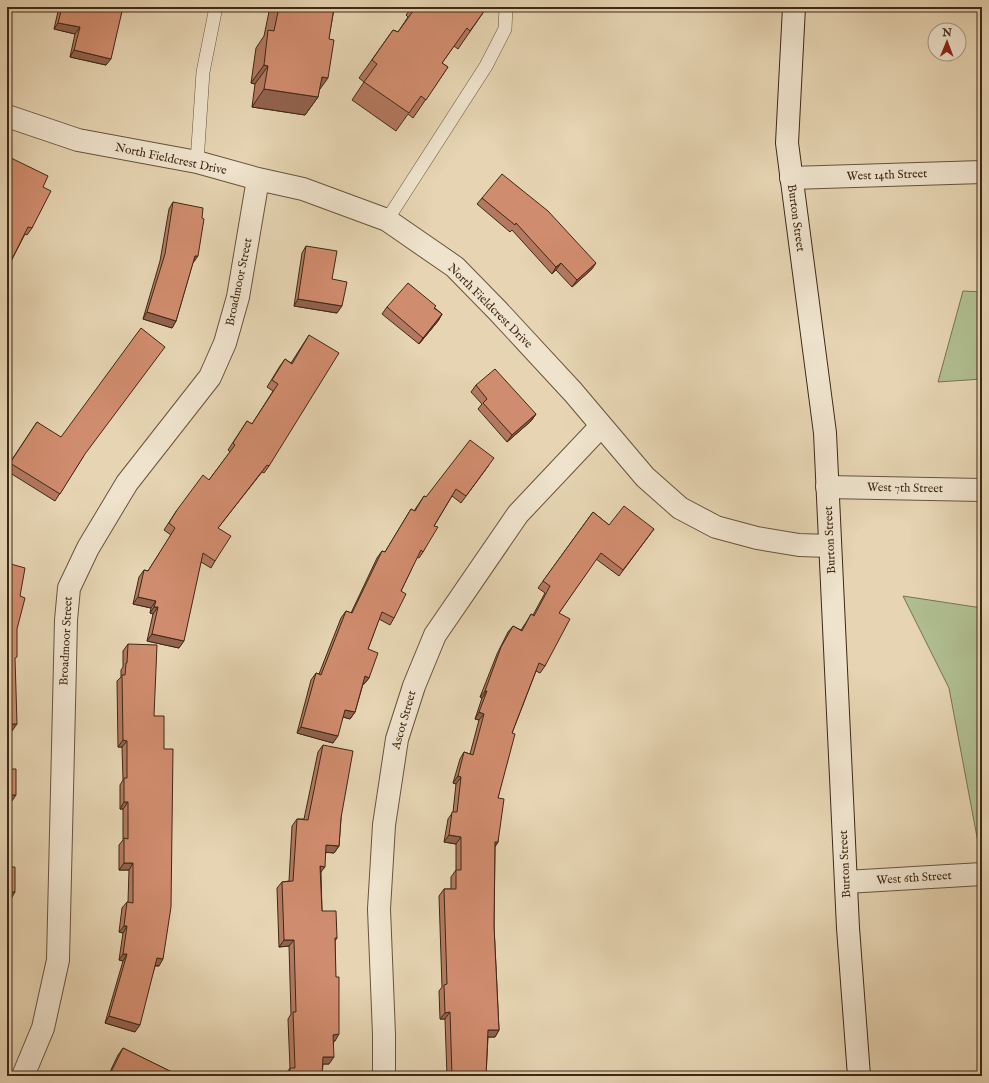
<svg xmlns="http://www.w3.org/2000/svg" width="989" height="1083" font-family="'IM FELL English',serif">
	<rect width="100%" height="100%" fill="#e6d4b2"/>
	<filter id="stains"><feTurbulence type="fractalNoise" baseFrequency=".005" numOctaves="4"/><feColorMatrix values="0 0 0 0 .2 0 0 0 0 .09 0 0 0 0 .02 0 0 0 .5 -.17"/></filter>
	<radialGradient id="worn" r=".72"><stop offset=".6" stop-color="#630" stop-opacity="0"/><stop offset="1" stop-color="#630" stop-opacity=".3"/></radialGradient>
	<path fill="#b0be90" stroke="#787353" d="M963,291L982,292V379L938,382Z
		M903,596L982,608V855L980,853L949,688Z"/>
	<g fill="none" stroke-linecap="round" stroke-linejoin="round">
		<g stroke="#69533d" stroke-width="14">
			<path id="lane" d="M197,162L203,72L216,7
				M387,220L486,66L505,29L506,7"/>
		</g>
		<g stroke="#69533d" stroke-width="24">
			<path id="street" d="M7,116L78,140L197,162L258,179L303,189L387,220L455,267L498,311L573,392L645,477L680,508L716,527L757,538L799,545L830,546
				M791,178L982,172
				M827,487L982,490
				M846,882L982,874
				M23,1076L43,1028L58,960L66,620L69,588L88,548L127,483L210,377L225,343L238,297L258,179
				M384,1076V1035L379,909L384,825L397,739L414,686L435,635L518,514L601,426"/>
		</g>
		<g stroke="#3f2816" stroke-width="24">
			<path id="secondary" d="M794,7L787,143L825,433L848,928L859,1076"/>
		</g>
		<use href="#lane" stroke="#efe3cd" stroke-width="13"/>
		<use href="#street" stroke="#efe3cd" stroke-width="22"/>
		<use href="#secondary" stroke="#efe3cd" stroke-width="22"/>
	</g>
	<path fill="#b3785f" stroke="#3f2816" d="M59,7H123L106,65L70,57L75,34L54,29Z
		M270,7H335L334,9L318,97L305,115L252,107L255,84L251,83L256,48L264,36Z
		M412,7H487L458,49L454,46L442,63L448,67L413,118L408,114L396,131L352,100L364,82L359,78L393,30L398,32L408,17L406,15Z
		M11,158L43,187L32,228L27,235L25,234L7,269V163Z
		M482,198L592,269L572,287L556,270L552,274L512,230L510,232L477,204Z
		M173,202L202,218L193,262L176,321L172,328L143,319L160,261L169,209Z
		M306,246L337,313L294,306L302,253Z
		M387,307L435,308L442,314L438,321L419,344L382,314Z
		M309,335L269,466L264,473L262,472L218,528L215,561L211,568L201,562L179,648L147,641L153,614L150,613L151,608L133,604L139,577L144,570L148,571L171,535L164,530L177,510L209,480L230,452L228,450L247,421L252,424L273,391L267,387L280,366L285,359L291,363Z
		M476,385L536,414L531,421L507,442L478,409L482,404L471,392Z
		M37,422L83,457L55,501L7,471V467Z
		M489,465L461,503L452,496L434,526L423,552L419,558L417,557L401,591L394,618L390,625L379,619L368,649L369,678L364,684H363L355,712L350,719L343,717L333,743L297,733L311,680L316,673L319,674L341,618L346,611L351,613L377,558L382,551L385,552L411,509L414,511L424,496L426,497Z
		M593,512L609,525L654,529L619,576L596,559L559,613L545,666L540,673L536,671L512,733L498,798V842L495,847L494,926L499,1030L495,1037H488L486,1076H447L445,1019H440L439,991L442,987L439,896L444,889H451V877L456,870V844L444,842L448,819L453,812L456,784L453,783L460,759L464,752L470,754L479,720L475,719L482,698L480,697L497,654L508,632L513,626L521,630L527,621L531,614L533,615L545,593L538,588Z
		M128,644L154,716L159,966H155L135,1032L105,1023L123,961L119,960L123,933L119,932L122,908L127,902H128L129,870H119V845L123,840V809H120V785L123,780L122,747H118L117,681L121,677V670L123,667V651Z
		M323,745L341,818L339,846L334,853L326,852L321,873L322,911L337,938L335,941V1041H334L329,1064H323L322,1076H285V1075L290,1068L288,1019L291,1014L289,946L279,947L277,888L282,882L289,881L292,826L297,819H304L318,752Z
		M123,1048L180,1076H108L118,1055Z"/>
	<path fill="#92624d" stroke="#3f2816" d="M58,23L80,27L75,34L54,29Z
		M74,50L111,59L106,65L70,57Z
		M264,65L268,66L255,84L251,83Z
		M322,77L328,78L315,96Z
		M264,89L318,97L305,115L252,107Z
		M195,256H198L193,263Z
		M561,263L556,270L552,274L556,267Z
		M596,263L592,269L572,287L577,280Z
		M298,299L342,306L337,313L294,306Z
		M147,312L176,321L172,328L143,319Z
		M442,314L438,321L419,344L423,338Z
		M536,414L531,421L507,442L512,435Z
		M138,597L156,601L151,608L133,604Z
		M154,607H158L153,614L150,613Z
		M152,634L184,641L179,648L147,641Z
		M365,676L369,678L364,684L360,683Z
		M485,691H487L482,698L480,697Z
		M345,710L355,712L350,719L340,716Z
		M479,712L484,714L479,720L475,719Z
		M10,724H17L12,731H7Z
		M301,727L338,736L333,743L297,733Z
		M123,740L127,741L122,747H118Z
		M458,776L461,777L456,784L453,783Z
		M7,795H16L12,801H7Z
		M124,802H128L123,809H120Z
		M449,835L461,837L456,844L444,842Z
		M495,842H498L493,849Z
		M326,845L339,846L334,853L322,852Z
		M124,863H133L129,870H119Z
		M320,866L325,867L320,873Z
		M7,892H15L11,899H7Z
		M124,926H127L123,933L119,932Z
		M284,940H294L289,946L279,947Z
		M123,954H127L123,961L119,960Z
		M157,958L163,959L159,966L152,965Z
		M450,1012L445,1019H440L445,1013Z
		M109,1016L140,1025L135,1032L105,1023Z
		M488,1030H499L495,1037H484Z
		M339,1034L335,1041H329L333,1035Z
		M323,1057H334L329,1064H318Z"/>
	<path fill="#d08c6e" stroke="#3f2816" d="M62,7H123L111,59L74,50L80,27L58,23Z
		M279,7H334L329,39L334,40L328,78L322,77L318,97L264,89L268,66L264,65L268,30L274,31Z
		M416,7H487L470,31L467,28L442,63L448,67L426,100L421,96L409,113L364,82L377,64L372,60L393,30L398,32Z
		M11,158L48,176L43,187L51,191L32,228L28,227L7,269V165Z
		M502,174L548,211L596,263L577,280L561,263L556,267L516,223L515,225L482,198Z
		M173,202L203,208L202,218L204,219L198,256H195L176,321L147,312L165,254Z
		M306,246L337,251L332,279L347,282L342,306L298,299Z
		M408,283L436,306L434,308L442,314L423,338L387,307Z
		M141,328L165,347L85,454L60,494L10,463L37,422L61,437Z
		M309,335L339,353L269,466L267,465L218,528L231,536L215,561L203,553L184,641L152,634L158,607H154L156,601L138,597L144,570L148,571L175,528L169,523L177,510L203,475L209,480L235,445L233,443L247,421L252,424L278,384L272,380L285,359L292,364Z
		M495,369L536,414L512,435L483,403L487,399L476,385Z
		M470,440L494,458L466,496L456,489L434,526L438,527L423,552L421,550L401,591L406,594L394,618L382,612L368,649L378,653L369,678L365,676L355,712L345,710L338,736L301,727L316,673L321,675L346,611L352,613L382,551L385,552L411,509L415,511L424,496L426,497Z
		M624,506L654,529L623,570L601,553L559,613L570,619L545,666L539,663L512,733L515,734L498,798L504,799L498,842H495L494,926L499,1030H488L486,1076H452L450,1012L445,1013L444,985L447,984L444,889H456V870H461V837L449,835L452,812H457L461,777L458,776L464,752L473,755L484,714L479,712L487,691H485L501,647L513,626L522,631L531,614L534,616L550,586L543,581L593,512L609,525Z
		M7,563L25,568L20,596L25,598L17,629V657L15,658L17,724H10L11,769H16V795H7Z
		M128,644L157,645L154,716H164V749H173L171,907L163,959L157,958L140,1025L109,1016L127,954H123L127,926H124L127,902L133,903V863H124V838L128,839V802H124V778H127V741L123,740L122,675H125L126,663H127Z
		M323,745L353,751L341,818L339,846L326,845L325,867L320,866L322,911H336L337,938H335L336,977H339V1034L333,1035L334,1057H323L322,1076H290V1068H295L293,1012H296L294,940H284L282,882L293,881L297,819L308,820Z
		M7,867H15V892H7Z
		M123,1048L180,1076H109Z"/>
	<g text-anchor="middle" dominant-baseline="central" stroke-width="3.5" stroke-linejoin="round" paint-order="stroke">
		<g font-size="12" fill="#3f2816" stroke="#efe3cd">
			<text transform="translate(171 159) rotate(12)">North Fieldcrest Drive</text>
			<text transform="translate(887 175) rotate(-2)">West 14th Street</text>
			<text transform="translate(796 218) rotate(82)">Burton Street</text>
			<text transform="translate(239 282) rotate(-78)">Broadmoor Street</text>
			<text transform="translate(490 306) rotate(45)">North Fieldcrest Drive</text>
			<text transform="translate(905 488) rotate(1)">West 7th Street</text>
			<text transform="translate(830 540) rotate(-93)">Burton Street</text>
			<text transform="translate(66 641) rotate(-87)">Broadmoor Street</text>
			<text transform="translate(404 720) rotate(-74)">Ascot Street</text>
			<text transform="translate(845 864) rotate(-93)">Burton Street</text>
			<text transform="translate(914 878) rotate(-4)">West 6th Street</text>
		</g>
	</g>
	<rect width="989" height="1083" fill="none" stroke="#e6d4b2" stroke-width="24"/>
	<rect x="8" y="8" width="973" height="1067" fill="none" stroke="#3f2816" stroke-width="2"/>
	<rect x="12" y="12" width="965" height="1059" fill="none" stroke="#3f2816"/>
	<g transform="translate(947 42) rotate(1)"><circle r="19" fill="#efe3cd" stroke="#a99884"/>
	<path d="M0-3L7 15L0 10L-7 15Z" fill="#8f2418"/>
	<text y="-6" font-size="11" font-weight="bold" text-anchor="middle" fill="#3f2816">N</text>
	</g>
	<rect width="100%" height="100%" filter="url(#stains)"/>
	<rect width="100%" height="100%" fill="url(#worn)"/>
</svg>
